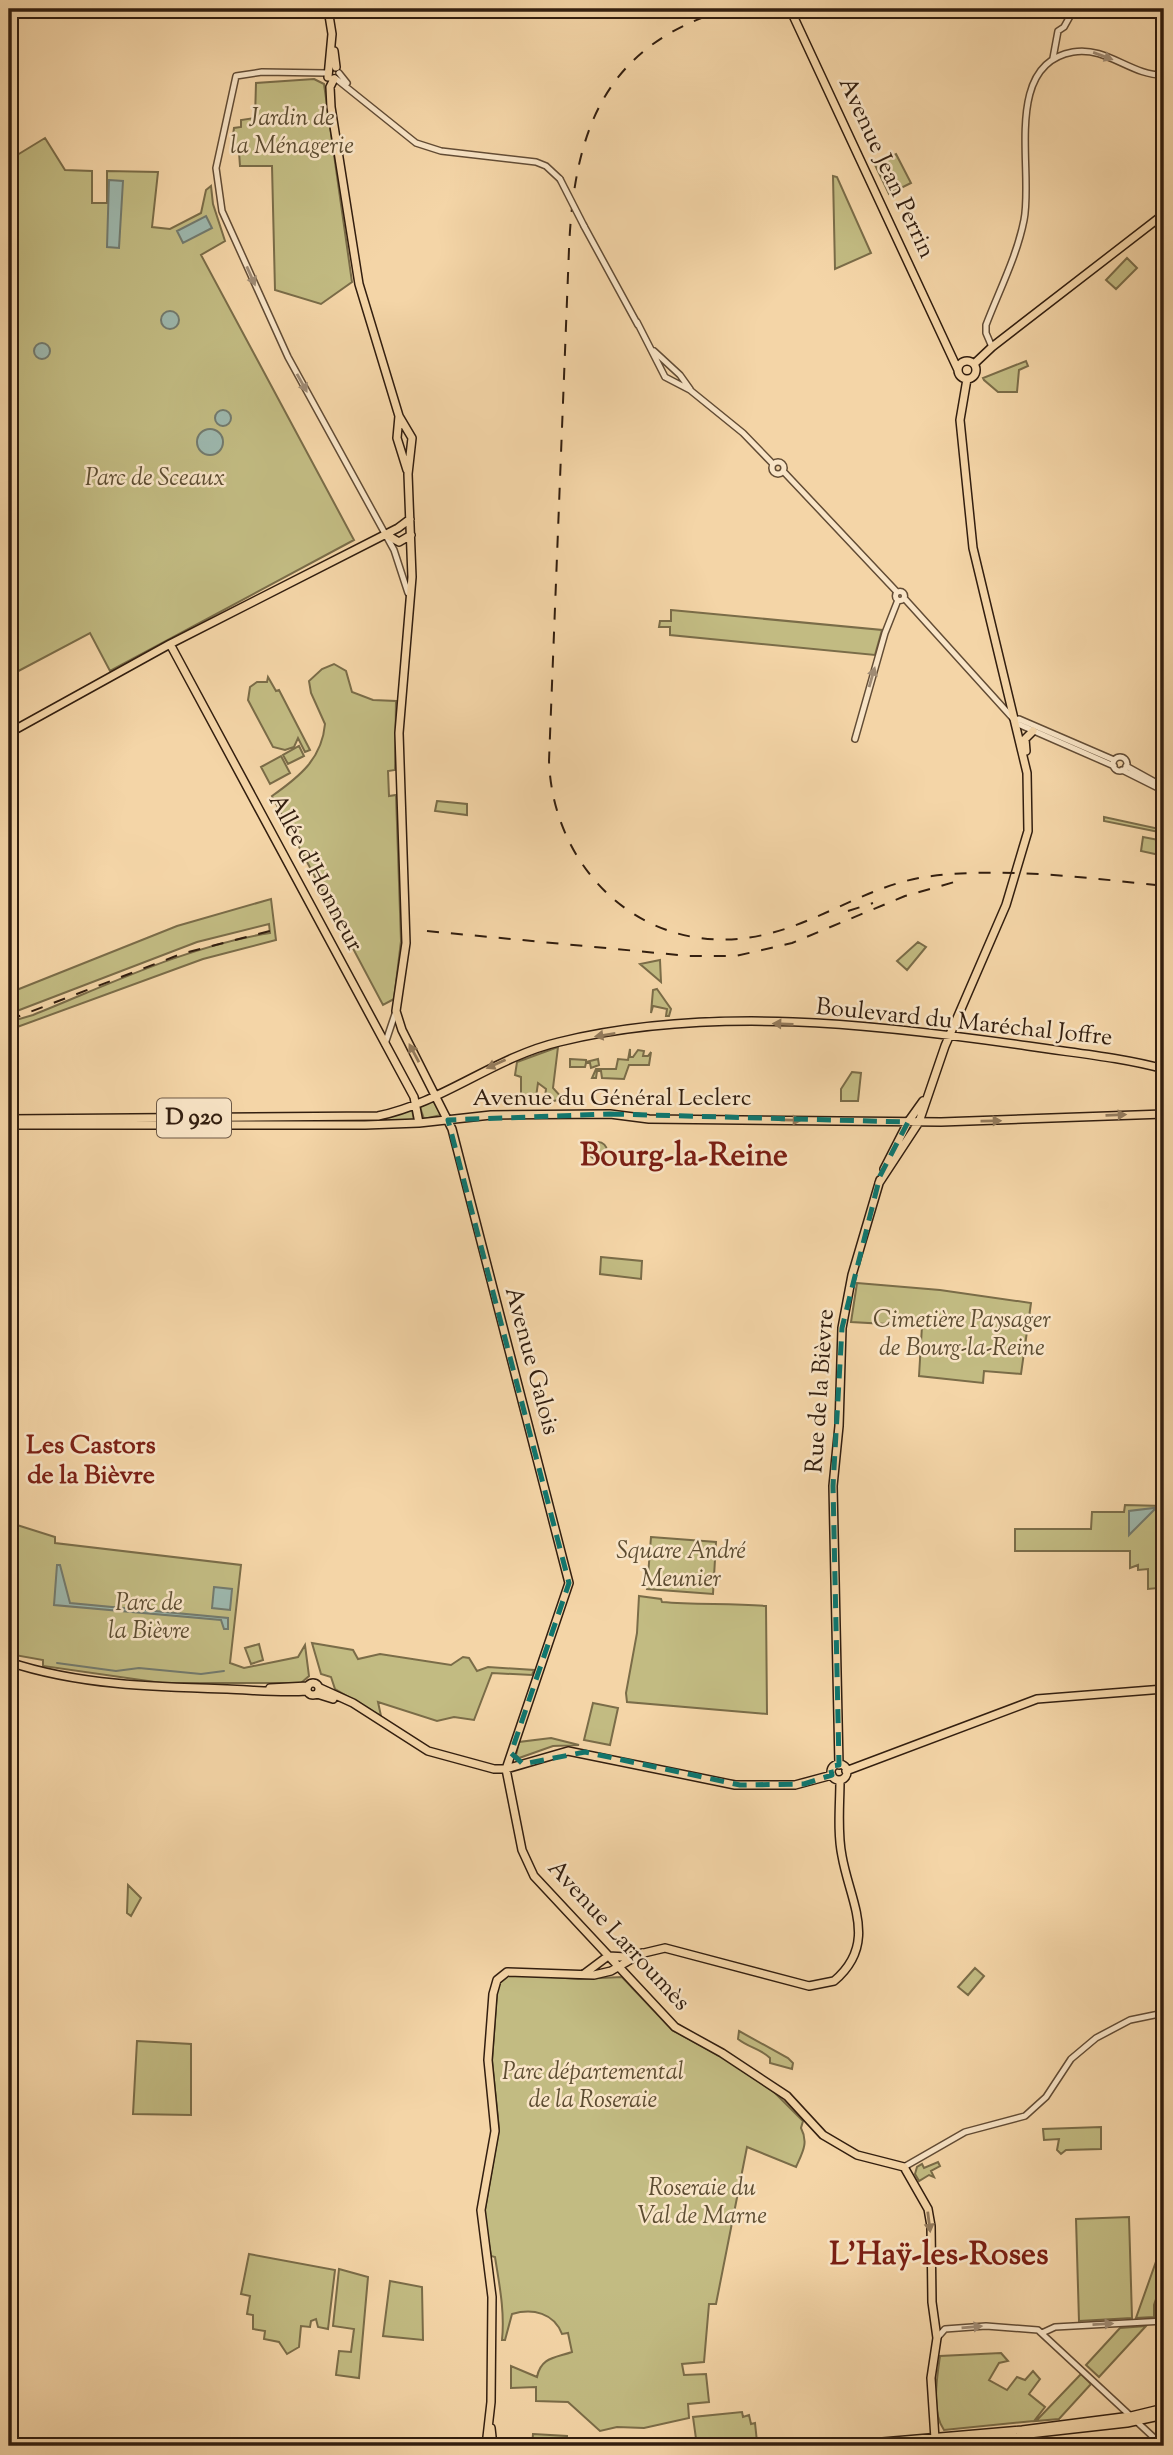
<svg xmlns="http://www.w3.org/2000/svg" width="1173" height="2455" font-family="'Sorts Mill Goudy',serif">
	<rect width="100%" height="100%" fill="#f4d5a7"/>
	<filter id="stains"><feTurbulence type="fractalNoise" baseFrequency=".00286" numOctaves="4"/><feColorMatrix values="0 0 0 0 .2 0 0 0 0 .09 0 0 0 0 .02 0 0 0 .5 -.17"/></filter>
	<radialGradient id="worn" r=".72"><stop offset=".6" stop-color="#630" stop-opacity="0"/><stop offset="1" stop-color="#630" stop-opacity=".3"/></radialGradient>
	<path fill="#c2bb82" stroke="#7a6c48" stroke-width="2" d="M314,79L324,84L352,282L321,304L275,290L272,166H240L239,152L231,150L234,128L241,127V120L255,118L256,83Z
		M45,138L65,170L92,171V203H107V171L158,172L152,227L170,229L201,213L206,190L211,186L213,204L225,241L201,255L354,540L110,671L90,633L9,676V160Z
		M896,154L911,183L889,194L875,165Z
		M833,176L837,177L871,253L835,269Z
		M1127,258L1137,268L1116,289L1106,280Z
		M1026,361L1028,366L1019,370L1017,392H998L984,380L983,378Z
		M671,610L882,630L875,655L670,635V627H659L660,621H671Z
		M334,664L346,671L352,692L373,700L396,701L395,770L388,771L389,796L396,795L401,941L394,999L383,1005L272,796C299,777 322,759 325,724L311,693L309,681L322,669Z
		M268,677L276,691L279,690L310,750L305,752L298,738L294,747L285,750L273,747L248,700L250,687L257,682H267Z
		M299,746L304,756L288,764L283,755Z
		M281,756L290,773L270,784L261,767Z
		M437,801L467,804V815L435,811Z
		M1104,817L1164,830V833L1104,821Z
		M1143,837L1164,841V856L1141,851Z
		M271,899L276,940L203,959L9,1030V1022L33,1015C110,984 188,946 270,933L269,924L197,942L9,1014V993L177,926Z
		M918,942L926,947L907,970L897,961Z
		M660,960L661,982L640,964Z
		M657,989L671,1009L669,1016H666L667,1009L653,1006L651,1013L653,990Z
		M558,1047L553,1088L563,1099L553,1101L552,1097H545L546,1089L538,1083L536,1097L521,1095V1077L515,1075L517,1062Z
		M630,1049V1057H633L638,1050L644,1051L643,1056H648L651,1052L649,1065H629L624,1079L602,1078L601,1071H597L596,1078H592L596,1069H616L618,1059L628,1060Z
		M570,1059L586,1060V1062L598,1059L599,1065L591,1068L590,1063H586L585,1067H570Z
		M852,1072L861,1073L858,1101H841V1089Z
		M433,1100L441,1115L424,1119L420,1107Z
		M412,1109L414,1120L352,1122Z
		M589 1151a9 9 0 1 1 18 0a9 9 0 1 1-18 0Z
		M601,1257L642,1261L641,1279L600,1274Z
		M857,1283L940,1290L1031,1303L1021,1374L984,1371L983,1383L919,1376L922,1326L851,1322Z
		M1125,1505L1164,1506V1593L1158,1588L1148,1589V1569L1138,1570V1565L1130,1568V1551H1015V1529H1091L1092,1512H1124Z
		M17,1525L55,1537V1543L241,1565L230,1663L244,1668L298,1657L305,1645L309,1676L301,1683H162L43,1666V1660L9,1654V1587Z
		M651,1537L716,1542L713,1594L647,1589Z
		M639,1596L661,1599L662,1602C696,1605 730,1603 766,1606L767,1714L627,1702L626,1693L637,1633Z
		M312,1643L353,1650L358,1659L380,1654L451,1665L463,1657L469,1658L477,1671L488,1667L534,1670L532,1675L492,1673L474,1720L454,1717L437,1721L378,1702L381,1716L335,1689L331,1677L321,1674Z
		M259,1644L263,1660L251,1664L245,1648Z
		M593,1703L618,1708L610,1745L584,1740Z
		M551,1738L579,1745L553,1746L519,1758L516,1755L519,1742Z
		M128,1885L141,1898L131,1916L127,1913Z
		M975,1968L984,1976L968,1995L958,1987Z
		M509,1974L579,1979L622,1977L672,2030L724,2058L774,2092L803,2121L801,2128C809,2143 802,2153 796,2167L747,2147L716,2304H709L704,2362L682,2364L684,2375L706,2374L709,2402L688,2404L689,2418L644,2428L617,2427L600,2431L568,2402L536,2401V2387L511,2388V2366L537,2377C541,2357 555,2358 572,2352L568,2333L562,2334C554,2313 533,2308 512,2314L505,2340H502C505,2311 499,2283 495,2257L491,2256L484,2215L499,2129L492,2061L497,1992L501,1979Z
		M739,2031L788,2058L793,2063L792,2069L770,2063V2058C760,2048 749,2048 738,2039Z
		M137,2041L191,2044V2115L133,2114Z
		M1101,2127V2149L1066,2150L1061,2154L1057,2150L1059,2139L1044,2140L1043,2129Z
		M938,2162L940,2166L931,2171L934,2177L929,2175L919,2181L915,2174L917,2167L922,2164L924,2168Z
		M1129,2217L1132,2318L1079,2321L1076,2219Z
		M1164,2239V2276L1154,2305V2317L1136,2318Z
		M249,2254L335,2270L328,2329L318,2327L316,2319L311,2321L310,2327L301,2326L299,2347L287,2354L279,2342L264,2339L265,2331L253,2329V2315L247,2314L250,2296L241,2294Z
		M339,2269L368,2277L359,2378L336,2375L339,2351L351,2352L354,2329L333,2326Z
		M390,2281L422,2287L423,2340L383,2336Z
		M1146,2326L1099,2377L1086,2365L1120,2328Z
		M1001,2353L1008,2361L999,2363L989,2380L1007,2390L1017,2377L1025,2380L1033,2371L1040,2379L1029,2394L1045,2407L1034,2421L944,2430C931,2412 937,2377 940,2356Z
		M1081,2374L1091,2384L1059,2419L1036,2421Z
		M742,2412L743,2417L749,2415L751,2424L755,2423L757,2442L748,2446H697L693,2417Z
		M533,2434L567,2436V2446H532Z"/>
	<path fill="#9db8ae" stroke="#727a6e" stroke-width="2" d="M109,180L123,181L119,248L107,247Z
		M206,216L212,228L183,243L177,231Z
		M161 320a9 9 0 1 1 18 0a9 9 0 1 1-18 0Z
		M34 351a8 8 0 1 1 16 0a8 8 0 1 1-16 0Z
		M215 418a8 8 0 1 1 16 0a8 8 0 1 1-16 0Z
		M197 442a13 13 0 1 1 26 0a13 13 0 1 1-26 0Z
		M1154,1508V1510L1129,1535V1511Z
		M57,1565H60L70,1603L228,1618V1629H224L221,1620L54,1605Z
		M214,1587L232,1589L230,1610L212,1608Z"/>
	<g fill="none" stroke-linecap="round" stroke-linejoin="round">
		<path stroke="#727a6e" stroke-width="2" d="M57,1663L116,1671L139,1668L201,1674L224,1671"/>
		<g stroke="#624c35" stroke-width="8">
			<path id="minor" d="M1053,58L1058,31L1064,27L1074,9
				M326,73L262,72L236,76L216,168L222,211L288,357L394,550L408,593
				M339,73L347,83
				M335,78L416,143L441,151L536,162L546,166L560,179
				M584,226L638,325
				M637,322L665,377L690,390L743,433L773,464
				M992,347L986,333V325C999,291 1017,256 1024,220C1034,171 1002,64 1073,52C1107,46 1131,76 1164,75
				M654,351L680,375L690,389
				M772 468a6 6 0 1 1 12 0a6 6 0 1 1-12 0Z
				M783,471L897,592
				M895.5 596a4.5 4.5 0 1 1 9 0a4.5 4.5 0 1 1-9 0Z
				M904,598L1018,724L1114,766
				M1014,720L1019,719L1114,760
				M855,739L885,633L898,600
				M1113 764a7 7 0 1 1 14 0a7 7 0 1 1-14 0Z
				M1126,766L1164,787
				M1122,770L1164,791
				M385,1044L396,1011
				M904,2167L965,2132L1025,2116L1046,2097L1071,2059L1096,2038L1130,2020L1164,2013
				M1042,2333L1055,2327L1164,2321
				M937,2338L945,2329L986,2326L1038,2330L1163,2446"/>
		</g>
		<g stroke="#321e0f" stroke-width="10">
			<path id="major" d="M328,9L332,34L328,77
				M790,9L958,370
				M334,51L336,67
				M334,79L330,87L331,107L359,284L399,416L412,438L408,474L412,577L399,733L406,943L396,1011L402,1030L452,1129L569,1583L506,1769L522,1850L534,1876L675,2027L722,2053L787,2096L823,2135L857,2155L904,2167L928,2209L931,2226L932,2302L937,2338L931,2378L935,2439
				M958 370a9 9 0 1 1 18 0a9 9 0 1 1-18 0Z
				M974,364L992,347L1164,214
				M399,416L397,438L407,470
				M385,534L399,542L411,535
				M170,644L414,1097L419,1123
				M9,733L170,644L398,528L410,519
				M1026,751L1025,739L1033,731
				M9,1119L378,1116C442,1103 495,1057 559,1042C711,1005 875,1024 1028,1046C1073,1053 1120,1057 1164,1069
				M9,1125H365L419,1123L491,1115L610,1114L649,1119L941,1122L1164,1114
				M884,1169L908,1122L923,1101
				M879,1183L919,1122L945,1046L1006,905L1028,831L1027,773L973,548L960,420L967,379
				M9,1662C78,1685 154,1687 227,1689C254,1690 279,1693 307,1691
				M307 1689a6 6 0 1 1 12 0a6 6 0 1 1-12 0Z
				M270,1688L308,1686
				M320,1688L353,1703L428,1751L494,1769H506L568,1751L735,1785H795L832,1775
				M317,1694L333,1699
				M831 1772a8 8 0 1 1 16 0a8 8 0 1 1-16 0Z
				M839,1765L833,1486L839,1426L842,1328L852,1275L880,1180
				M846,1771L1037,1699L1164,1689
				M608,1956L627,1957L665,1948L809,1986L834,1981C879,1943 850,1902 842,1856C837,1832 840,1804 840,1780
				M584,1974L608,1956
				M491,2428L493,2446
				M9,2441L60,2446
				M9,2446H11
				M486,2446L491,2402L492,2297L481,2210L495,2131L488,2060L493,1994L497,1980L507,1972L594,1975L611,1971L642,1953
				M836,2446L1022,2430L1131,2416L1164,2408
				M924,2446L1127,2423L1164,2415"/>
		</g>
		<use href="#minor" stroke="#f8e4c6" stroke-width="5"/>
		<use href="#major" stroke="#f4d5a7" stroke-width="7"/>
		<path stroke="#321e0f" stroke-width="2" stroke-dasharray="12 12" stroke-linecap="butt" d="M728,9C604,45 574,131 569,249L549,761C553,873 648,961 763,935C822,922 871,883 932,876C1005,867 1091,878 1164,886
			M848,911L873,903
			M427,931L689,956H736L792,943L905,896L958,881
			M9,1020L181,954L270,931"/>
		<g stroke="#624c35" stroke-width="8" stroke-linecap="butt">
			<path id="minor-bridge" d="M560,179L584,226"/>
		</g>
		<use href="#minor-bridge" stroke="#f8e4c6" stroke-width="5"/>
	</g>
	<defs><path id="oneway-solid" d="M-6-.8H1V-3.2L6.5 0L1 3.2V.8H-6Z" transform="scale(1.75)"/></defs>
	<g fill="#9f8b74">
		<use href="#oneway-solid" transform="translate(1103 56) rotate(20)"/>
		<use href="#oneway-solid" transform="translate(251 276) rotate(66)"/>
		<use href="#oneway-solid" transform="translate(302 383) rotate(61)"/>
		<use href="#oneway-solid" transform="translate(872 677) rotate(-74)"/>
		<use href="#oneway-solid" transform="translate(1103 2324) rotate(-3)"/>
		<use href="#oneway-solid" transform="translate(972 2327) rotate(-5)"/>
	</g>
	<g fill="#937a5b">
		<use href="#oneway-solid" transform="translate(783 1024) rotate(-178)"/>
		<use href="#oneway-solid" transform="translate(605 1035) rotate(171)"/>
		<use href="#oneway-solid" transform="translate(414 1053) rotate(-118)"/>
		<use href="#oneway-solid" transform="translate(496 1064) rotate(156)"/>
		<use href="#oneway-solid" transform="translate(1116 1115) rotate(-2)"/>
		<use href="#oneway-solid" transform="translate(791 1120) rotate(1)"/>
		<use href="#oneway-solid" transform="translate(991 1121) rotate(-1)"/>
		<use href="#oneway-solid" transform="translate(929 2222) rotate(83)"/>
	</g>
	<path fill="none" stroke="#0f766e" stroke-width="5" stroke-dasharray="14 9" stroke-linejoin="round" d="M610,1114L908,1122L880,1176L842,1328L833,1486L839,1765L830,1766L832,1775L804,1784L740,1785L585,1752L523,1764L511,1753L569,1583L448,1120Z"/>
	<g text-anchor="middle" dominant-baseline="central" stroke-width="5" stroke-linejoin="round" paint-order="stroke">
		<rect fill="#f8e4c6" stroke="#6d5946" stroke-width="2" x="157" y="1098.5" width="74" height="39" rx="5"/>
		<g font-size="23" font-weight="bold" fill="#321e0f">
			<text x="194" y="1118">D 920</text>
		</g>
		<g font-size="24" font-style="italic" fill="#5d4d32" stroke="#f8e4c6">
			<text x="292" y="119">Jardin de<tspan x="292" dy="28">la Ménagerie</tspan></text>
			<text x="155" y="479">Parc de Sceaux</text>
			<text x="962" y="1321">Cimetière Paysager<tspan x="962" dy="28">de Bourg-la-Reine</tspan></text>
			<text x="681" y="1552">Square André<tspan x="681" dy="28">Meunier</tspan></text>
			<text x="149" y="1604">Parc de<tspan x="149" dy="28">la Bièvre</tspan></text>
			<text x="593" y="2073">Parc départemental<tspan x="593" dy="28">de la Roseraie</tspan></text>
			<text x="702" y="2189">Roseraie du<tspan x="702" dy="28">Val de Marne</tspan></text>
		</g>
		<g font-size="24" fill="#321e0f" stroke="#f8e4c6">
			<text transform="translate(886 168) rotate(65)">Avenue Jean Perrin</text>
			<text transform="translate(315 873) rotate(62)">Allée d'Honneur</text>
			<text transform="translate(964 1023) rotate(6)">Boulevard du Maréchal Joffre</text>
			<text x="612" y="1099">Avenue du Général Leclerc</text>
			<text transform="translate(531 1361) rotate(75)">Avenue Galois</text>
			<text transform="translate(821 1391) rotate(-86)">Rue de la Bièvre</text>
			<text transform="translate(618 1936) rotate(47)">Avenue Larroumès</text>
		</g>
		<g font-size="26" font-weight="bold" fill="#7a1f14" stroke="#f8e4c6">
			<text x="91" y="1446">Les Castors<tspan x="91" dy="30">de la Bièvre</tspan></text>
		</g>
		<g font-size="32" font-weight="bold" fill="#7a1f14" stroke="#f8e4c6">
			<text x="684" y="1157">Bourg-la-Reine</text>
			<text x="939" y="2256">L'Haÿ-les-Roses</text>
		</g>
	</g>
	<rect width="1173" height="2455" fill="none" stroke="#f4d5a7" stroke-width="35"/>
	<rect x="10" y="10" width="1152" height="2434" fill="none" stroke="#321e0f" stroke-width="3.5"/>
	<rect x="18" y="18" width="1138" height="2420" fill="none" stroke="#321e0f" stroke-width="2"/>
	<rect width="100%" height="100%" filter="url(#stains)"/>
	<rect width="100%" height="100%" fill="url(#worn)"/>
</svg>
